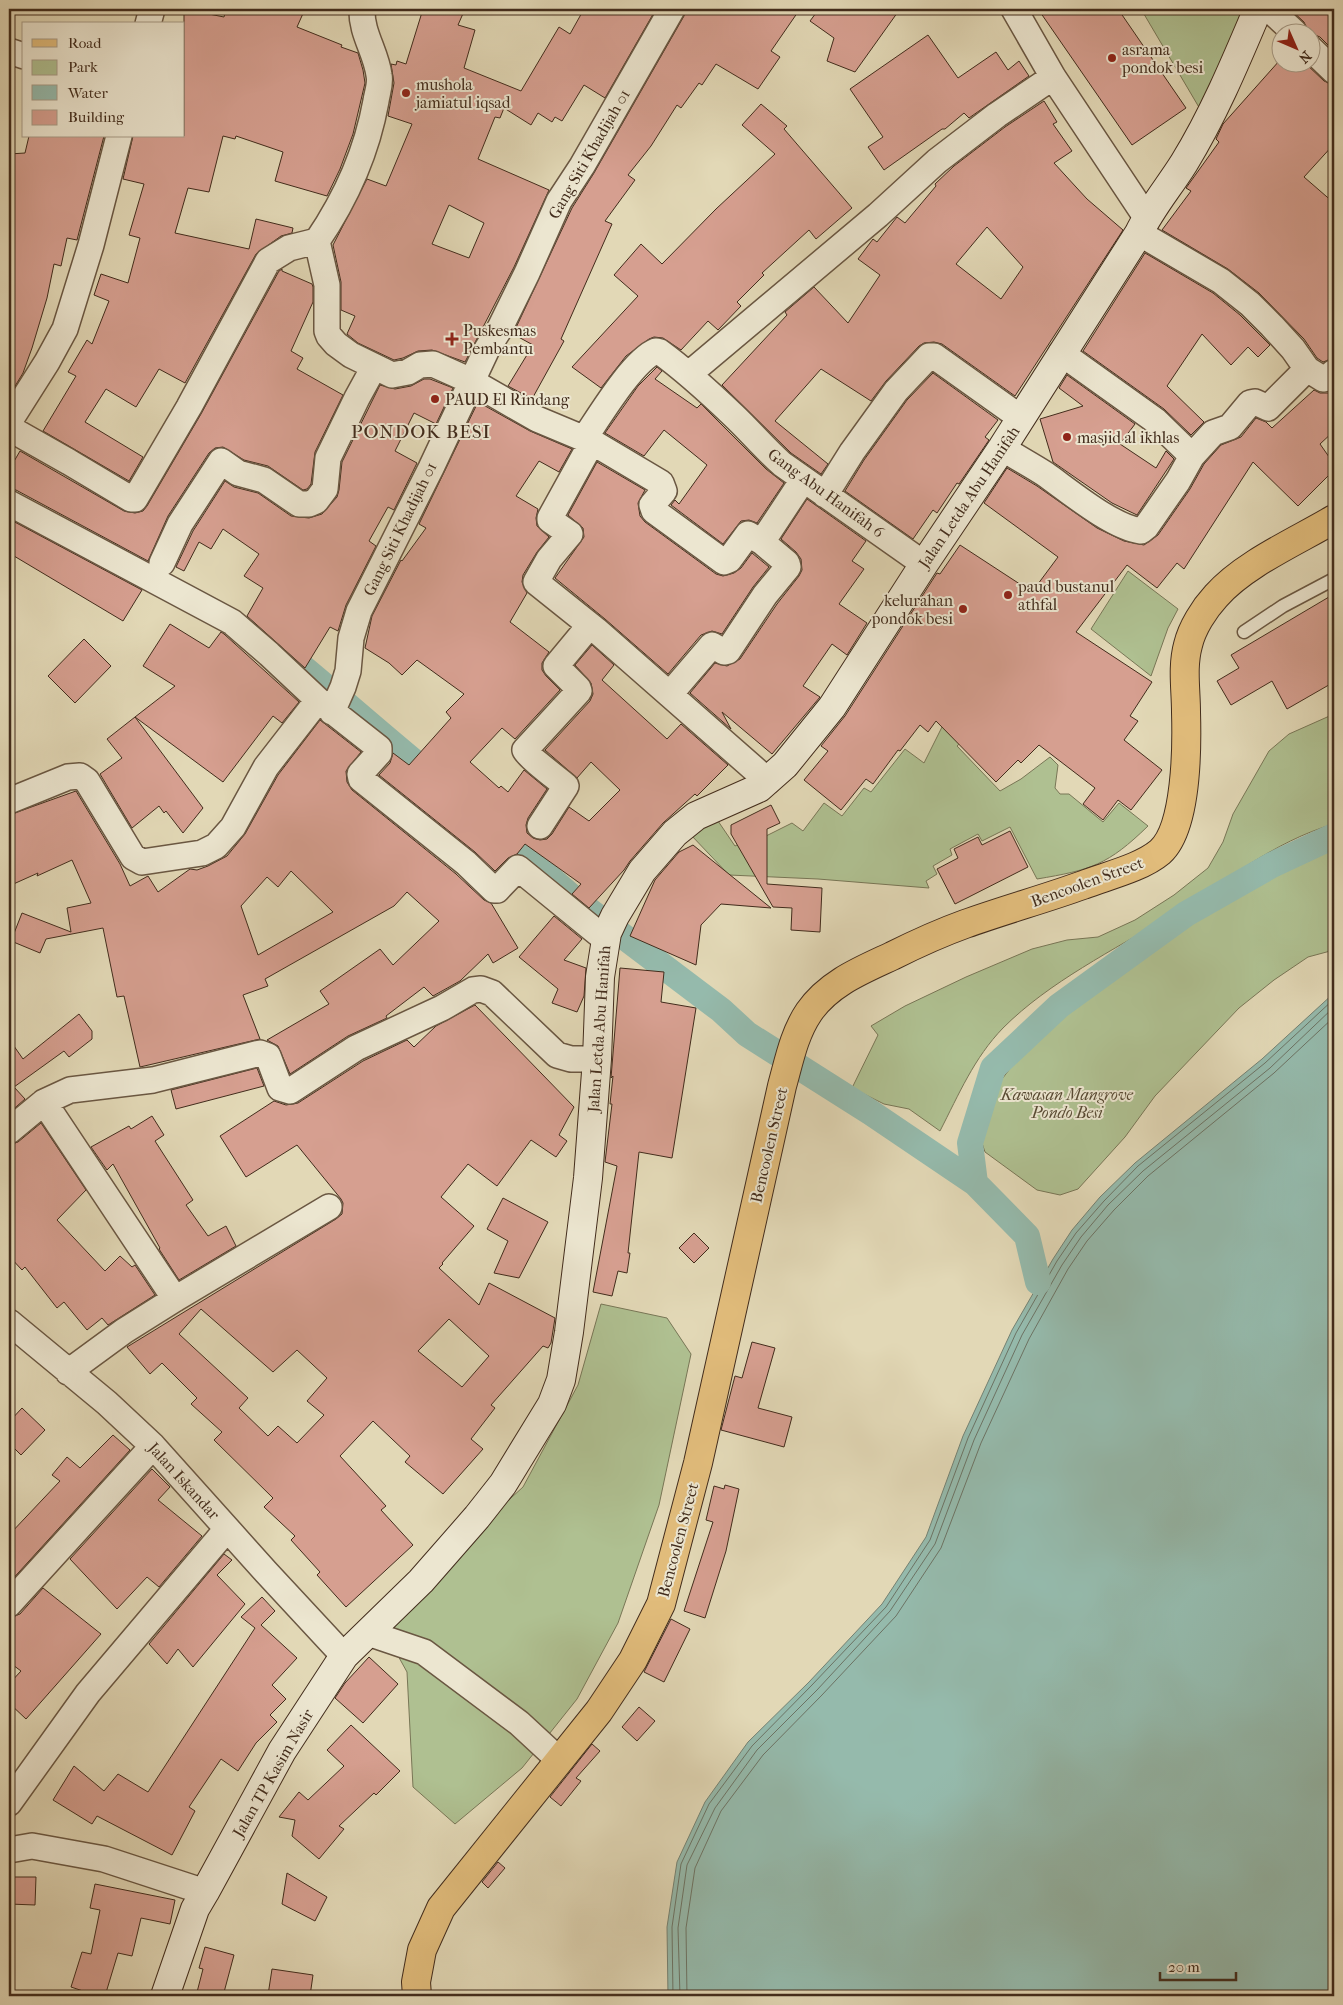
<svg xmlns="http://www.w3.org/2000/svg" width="1343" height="2005" font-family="'IM FELL French Canon',serif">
	<rect width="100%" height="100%" fill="#e2d8b6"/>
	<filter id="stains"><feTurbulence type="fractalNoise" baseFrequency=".004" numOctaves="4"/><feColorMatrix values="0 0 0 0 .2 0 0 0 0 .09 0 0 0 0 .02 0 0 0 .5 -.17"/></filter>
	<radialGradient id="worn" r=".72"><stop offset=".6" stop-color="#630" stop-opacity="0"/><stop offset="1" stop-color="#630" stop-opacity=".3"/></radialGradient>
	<path fill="#afc091" stroke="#787656" d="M1141,9H1246L1200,109Z
		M1128,571L1178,609L1168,628L1151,676L1091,629Z
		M1334,714V824C1274,841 1222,884 1169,916C1113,951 1050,981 1003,1028C974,1058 959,1094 940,1131L909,1109L884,1104L852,1088L878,1035L871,1026L905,1006L966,977L1032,949L1067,940L1098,937L1135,920L1174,895L1208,868L1223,842L1233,814L1269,751L1289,734Z
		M946,719L980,725L957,746L1000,791L1021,779L1050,757L1058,765L1055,788L1060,794H1069L1103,822L1119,803L1148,826C1108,865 1091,870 1037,879L1010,827L982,841L978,834L950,849L952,855L933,866L937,874L926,881L929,888L818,879L729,875L691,835L701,826L718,821L735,846L753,837L756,841L792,823L803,831L824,803L842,816L864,788L871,792L905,749L924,763Z
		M1334,845V950L1308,957L1274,980L1239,1008L1155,1096L1125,1137L1078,1189L1060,1195L1037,1190L985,1152L982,1143L983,1123L992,1092L1019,1057L1082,1000L1200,914L1248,884L1288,864Z
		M601,1304L667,1318L691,1354L659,1505L618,1623L577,1699L522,1768L455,1824L413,1787L407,1672L381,1625L467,1538L523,1487L578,1385Z"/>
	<path fill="#95baac" stroke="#748172" d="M1334,993V1996H668L667,1927L677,1862L705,1802L748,1742L809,1682L882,1604L926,1537L963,1436L1012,1330L1053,1259L1072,1230L1100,1197L1135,1163L1262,1059Z"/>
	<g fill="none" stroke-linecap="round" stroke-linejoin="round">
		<path stroke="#6c7364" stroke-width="1" d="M673,1996L672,1927L681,1864L709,1804L752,1746L812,1685L886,1607L930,1540L968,1438L1016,1333L1057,1261L1076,1233L1104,1201L1138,1166L1265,1063L1334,999
			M680,1996L678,1928L687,1865L715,1808L757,1750L817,1690L890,1611L935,1544L974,1440L1022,1335L1062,1265L1081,1237L1108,1205L1143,1171L1270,1068L1334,1007
			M687,1996L686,1928L695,1868L721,1811L763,1755L822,1695L896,1616L941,1548L981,1443L1029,1339L1068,1269L1087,1241L1114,1210L1148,1176L1274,1073L1334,1017"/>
		<path stroke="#95baac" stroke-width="26" d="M258,631C320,680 379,734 441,784
			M492,827L574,899L721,1010L747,1034L870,1112L975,1183L1027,1236L1038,1282
			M975,1183L970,1143L993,1068L1059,1006L1186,914L1272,865L1334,836"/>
	</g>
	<path fill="#d69f90" stroke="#422c1c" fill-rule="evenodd" d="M184,9L224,17L226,9H305L297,27L342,45L341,47L358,53L363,70L365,83L353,134L340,169L327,196L275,181L283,152L236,136L235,139L223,136L209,192L188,188L175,233L249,249L256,219L293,228L292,233L281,236L256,254L185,383L159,369L136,407L106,389L85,422L143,457L129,481L43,431L76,376L68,372L87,340L92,344L109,301L94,295L101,274L128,283L140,238L129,235L144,184L123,179L133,136H184Z
		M423,9H465L458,25L475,30L464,68L521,91L559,27L570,34L584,9H656L605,98L584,85L562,121L555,117L552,122L538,113L531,125L504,108L500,118L495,117L478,159L549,190L514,267L465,362L432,350L418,351L403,358L394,360L358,343L347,334L355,316L341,310V282L333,245L367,179L386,186L412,124L388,116L394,83L391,64L396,65L397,61L406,64ZM449,205L484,223L469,258L432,244Z
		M686,9H800L771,51L780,57L758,89L716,64L702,85L699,83L681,108L677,105L651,146L628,175L635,180L605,221L612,224L561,339L564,341L532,399L508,386L533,345L513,334L572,208L594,173L684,16Z
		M819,9H900L855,72L827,61L834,38L810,21Z
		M1038,9H1118L1186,108L1132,145Z
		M1290,9H1330L1329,10L1334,15V51L1320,37L1308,32L1304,22Z
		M928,35L958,78L996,52L1008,70L1019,61L1029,76L969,118L964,113L945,129H942L884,170L868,147L883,137L850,89Z
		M1280,60V62H1304L1324,81L1334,85V144L1304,177L1334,203V358L1323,362L1317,358L1304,339L1259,293L1228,269L1162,230L1191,191L1186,188L1219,142L1216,139L1223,124Z
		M1044,101L1057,122L1053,124L1072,151L1054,163L1087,199L1123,230L1015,396L942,344L934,342L924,343L919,346L886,381L871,401L821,369L775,421L828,464L821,474L791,453L722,385L787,315L785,312L814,287L848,323L880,275L858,259L873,239L877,242L897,217L905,223L936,186L935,184L954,166L1005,127ZM987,227L1023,267L1001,299L956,264Z
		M761,104L787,126L784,129L852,208L816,239L809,230L762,273L764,275L737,302L741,306L718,330L708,321L681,350L663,338L654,337L649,339L626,356L601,388L572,367L638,296L614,275L641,244L662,264L716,209L775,154L742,125Z
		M29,136H104L77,240L67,238L61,266L54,264L47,298L32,348L23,373L9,396V154L25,153Z
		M1145,253L1213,293L1240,315L1270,345L1258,357L1248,347L1231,365L1202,334L1167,386L1204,422L1191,435L1164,409L1083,351Z
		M282,269V271L312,284L313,287V302L291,351L303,358L297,369L343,395L315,452L311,484L307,489L303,490L268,466L244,460L223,447L215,448L209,453L168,516L148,561L16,490L9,489V470L20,451L124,511L135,513L143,511L147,506L201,414L279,271Z
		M657,367L662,371L655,379L697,408L701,404L766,469L784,483L757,523L749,520L741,521L723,544L671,505L675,500L679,504L707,465L664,430L644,456L605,433L638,386Z
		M933,373L998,420L985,437L989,440L959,484L957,483L937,513L933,510L913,539L845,491L864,460L907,400Z
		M1067,375L1135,424L1120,444L1156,468L1166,451L1174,459L1137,515L1112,503L1053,462L1040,419L1083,406L1059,388Z
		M424,379H430L453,388L436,424L414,413L395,451L417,463L394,510L388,507L369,541L376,546L346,605L338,631L330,627L305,668L247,616L263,588L244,576L259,554L223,529L211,549L199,542L184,571L176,567L193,531L225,481L234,487L258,493L291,516L309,518L322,514L337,497L339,490L342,462L380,385L395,389L411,386Z
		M1314,390L1320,393H1328L1334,399V431L1320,444L1334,464V470L1298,506L1253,462L1184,569L1177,563L1157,588L1127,565L1076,632L1152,682L1130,716L1138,721L1124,740L1162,770L1131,810L1118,800L1103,820L1083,804L1095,788L1039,745L1021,763L1018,760L996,782L936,721L928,732L920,725L900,751L898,750L873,784L866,779L841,810L804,780L828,751L821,746L845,716L937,573L940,574L960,545L1032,592L1058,557L984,503L1007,468L1037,486L1097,528L1124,541L1144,545L1158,535L1190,489L1204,464L1221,445L1241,437L1256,418L1266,422L1272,428Z
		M478,402L530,431L572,449L559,472L539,461L516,496L538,509L536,518L537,526L549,537L537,552L523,575L522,582L527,593L510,622L549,652L542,663V670L546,676L560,690L515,739L502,728L470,762L499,788L501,786L508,792L524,770L547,789L528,818L526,825L527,833L533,838L540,840L547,839L552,834L569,807L589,821L620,790L591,762L577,778L545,750L590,701L593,694L591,683L575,665L592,645L614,665L602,680L667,739L681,724L728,765L697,796L695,794L663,823L630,861L624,870L589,908L572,894L581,884L525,844L517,854L508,858L495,871L475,852L379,775L390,763L393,753L409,765L451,718L446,712L464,694L417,660L402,675L389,663L365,648L372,616L401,560L402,561L426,528L419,524Z
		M597,462L645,490L638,503L640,516L645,522L716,574L723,576L734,573L741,568L752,553L769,567L753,587L722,634L712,631L701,635L668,674L605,619L555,578L584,537L583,528L568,515Z
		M807,499L866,541L852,561L864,569L839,604L867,623L847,655L832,644L803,686L820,697L772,754L722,712L731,729L690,693L715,663L727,666L740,659L777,604L799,576L802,570L801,559L796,552L781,539Z
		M9,519L142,590L123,621L9,553Z
		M1334,594V682L1287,709L1272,681L1231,705L1217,681L1239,668L1231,655Z
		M170,624L209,648L221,632L224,634L299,702L282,723L273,716L223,782L135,717L175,686L143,666Z
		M84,639L111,666L75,703L48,676Z
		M135,717L203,808L183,833L166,811L164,813L159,806L132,828L100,774L122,758L107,739Z
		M320,720L361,752L346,771L347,782L352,790L456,874L484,900L491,903L518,948L493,963L488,954L460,981L433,996L424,987L386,1016L387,1018L348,1036L290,1074L278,1046L267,1040L329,1004L320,991L380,949L393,965L439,921L407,892L394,906L265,979L268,986L243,995L260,1039L140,1067L124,996L117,997L103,928L46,939L40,953L11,941L22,913L71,932L67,908L91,903L72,860L37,876L38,873L9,886V815L76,791L120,864L130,886L148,876L158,892L190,869L197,870L208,866L227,856L245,834L278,775ZM291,871L333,912L258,955L241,906L267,877L278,887Z
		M771,805L780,823L767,829V884L822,888L820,932L791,930L792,908L773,907L731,834V825Z
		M1010,831L1028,867L955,904L937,869L958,858L954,849L978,837L982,845Z
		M693,845L771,908L721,904L701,925L696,965L630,936L655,880L679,852Z
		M554,916L582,939L564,960L586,968L584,996L577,1012L552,1003L558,989L519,957Z
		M620,968L664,972L661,1002L696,1008L672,1158L639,1152L628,1253H630L627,1273L618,1271L612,1296L593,1292L617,1166L605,1162L612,1104H610L613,1076L611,1078Z
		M475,1005L574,1107L559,1135L567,1141L556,1157L531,1140L497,1186L468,1164L441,1197L474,1226L442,1263L443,1264L439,1268L479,1305L489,1283L555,1318L551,1343L548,1348L543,1346L491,1405L495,1408L471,1439L483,1449L443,1494L405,1462L410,1456L373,1421L340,1456L386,1506L381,1510L413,1545L346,1607L317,1575L320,1572L291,1540L295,1536L264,1507L273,1498L214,1440L222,1432L191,1404L197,1398L162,1363L150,1374L127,1347L336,1219L342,1214L343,1203L341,1199L297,1145L246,1177L220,1136L274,1101L286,1105L298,1103L363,1061L407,1040L414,1047L436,1026ZM201,1309L273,1372L297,1350L327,1378L307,1401L324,1415L297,1443L278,1426L268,1436L239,1408L248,1398L179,1334ZM449,1319L489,1356L462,1387L418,1351Z
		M79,1014L92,1031V1039L69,1057L64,1051L14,1087L25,1099L9,1113V1039L23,1059Z
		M257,1068L264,1086L176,1109L171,1090Z
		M152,1116L164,1135L155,1141L193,1200L186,1205L208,1236L226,1226L236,1246L179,1280L159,1249L160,1248L113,1164L107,1170L91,1147L129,1126L131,1129Z
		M41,1123L86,1190L57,1220L105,1271L120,1256L132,1267L135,1265L155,1295L108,1325L102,1318L87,1330L64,1302L57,1308L25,1267L22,1270L9,1256V1145L18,1142Z
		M503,1198L548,1222L519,1278L494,1273L508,1241L487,1229Z
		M694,1233L709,1248L694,1263L679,1248Z
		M752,1342L775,1348L758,1408L792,1417L784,1447L721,1430L735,1376L742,1378Z
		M22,1408L45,1430L21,1455L9,1443V1422Z
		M113,1435L130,1450L9,1583V1535L60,1481L52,1475L67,1457L80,1468Z
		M152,1469L170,1487L158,1500L202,1536L159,1587L147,1577L117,1609L70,1559Z
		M725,1485L739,1489L726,1551L705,1618L684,1611L713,1522L706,1520L714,1486L724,1489Z
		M224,1554L232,1560L217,1575L245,1604L193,1667L178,1649L167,1664L149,1644Z
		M43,1588L101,1634L26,1719L9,1703V1684L21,1671L9,1662V1618L20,1614Z
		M262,1597L275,1611L261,1625L297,1658L272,1685L286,1699L270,1715L277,1722L256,1743L238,1771L221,1759L189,1807L195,1811L172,1855L97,1816L92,1824L53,1800L74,1766L104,1791L118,1774L148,1792L255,1628L241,1617Z
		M671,1619L690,1629L664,1682L644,1672Z
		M369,1657L398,1684L363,1723L335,1698L345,1683Z
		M639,1707L655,1721L637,1741L622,1727Z
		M351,1725L400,1771L376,1795L374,1793L339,1826L344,1829L319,1859L292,1836L295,1820L279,1817L299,1792L308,1800L344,1766L327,1750Z
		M592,1744L600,1751L576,1778L581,1781L561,1806L550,1797Z
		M498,1862L505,1868L488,1888L482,1882Z
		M287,1873L327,1897L315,1921L282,1904Z
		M9,1877H36L35,1905L9,1904Z
		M95,1884L175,1900L170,1924L141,1918L132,1956L118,1953L105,1996H82L83,1991L71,1987L82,1952L91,1954L100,1910L90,1908Z
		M205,1947L234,1955L223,1996H196L203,1969L199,1968Z
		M272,1969L313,1975L310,1996L268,1995Z"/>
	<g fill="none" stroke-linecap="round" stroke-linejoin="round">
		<g stroke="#6a5742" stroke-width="15">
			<path id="lane" d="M1244,632L1283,606L1334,579"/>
		</g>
		<g stroke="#6a5742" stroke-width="28">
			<path id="street" d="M1014,9L1053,77L1146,217
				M1269,9L1294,32
				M148,24L152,9
				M1310,48L1334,71
				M9,51L24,56
				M1139,233L1221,281L1250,304L1272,326L1293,349L1307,369L1323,379L1327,378L1334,372
				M317,241L327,285V331L329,336L336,344L351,355L392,375L408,372L420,365L433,364L471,381L537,419L592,442L661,483L664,491L652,505L654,511L724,562L729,560L748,534L762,542
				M317,241C345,200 367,151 376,101C377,93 381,84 379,75C376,52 361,33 362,9
				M1061,353L1156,421L1192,456L1213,433L1230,427L1250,403L1255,402L1268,408L1307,369
				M689,374L878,215L937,161L997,115L1053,77
				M9,422L47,362L65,329L91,245L119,136
				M9,428L69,462L131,499H135L189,407L268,261L289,248L317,241
				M584,439C599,417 633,360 656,351L660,352C686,371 710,393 733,415C750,431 765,449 782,464L924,564
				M592,442L550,518V520L570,534L549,559L536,582L596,630L768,781
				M1002,448C1016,457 1031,465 1045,474C1069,491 1112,527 1141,531L1146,527L1178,481L1192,456
				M825,495L852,452L896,391L929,356H934L1021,418
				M9,503L232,622L269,654L318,700L379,748V753L360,774L361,779L466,863L494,890H497L518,868L605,939
				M162,563L180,524L221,461L238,473L264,480L299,504H309L316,501L325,489L328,458L357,398L374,367
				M670,694L712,645L724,652L728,651L765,595L788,567L787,563L762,542L803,480
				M332,712L343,687L348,671L351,638L359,611L431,468L487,349L499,330L527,273L559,201L582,166L672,9
				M9,801L68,777L80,776L87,781L133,857L142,862L202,853L216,846L233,827L266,767L318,700
				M540,826L566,786C559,780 527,756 525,750L579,691L578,688L556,666L590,625
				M44,1102L175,1299
				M9,1131L44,1102L70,1090L153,1080L260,1053L268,1056L280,1088L290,1091L356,1048L442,1008L473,990L481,989L492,993L557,1055L571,1059H597
				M9,1322L107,1403L153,1446L266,1572L344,1656
				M68,1372L124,1331L175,1299L329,1207
				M9,1604L153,1446
				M368,1633L424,1652L519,1723L559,1760
				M9,1803L88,1693L227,1529
				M9,1850L32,1846L104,1859L205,1892"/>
		</g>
		<g stroke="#422c1c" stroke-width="30">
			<path id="secondary" d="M165,1996L195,1909L205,1892L282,1751L344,1656L421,1581L477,1517L503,1484L552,1404L561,1380L569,1332L588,1178L597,1059L600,977L607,933L615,916L642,871L675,833L696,816L759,788L785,765L832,707L924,564L1002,448L1139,233C1151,208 1169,187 1184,163C1214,114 1236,61 1258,9"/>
		</g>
		<g stroke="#422c1c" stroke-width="30">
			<path id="primary" d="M417,1996L416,1982L422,1950L441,1908L599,1711L633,1660L661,1604L698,1463L782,1086C789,1061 794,1034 809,1012C829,983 862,970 892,956C916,944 940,933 965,924C1004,910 1044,899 1083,885C1106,876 1141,868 1160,852C1187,828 1187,746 1186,712C1186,690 1182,667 1188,645C1192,628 1204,609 1216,596C1244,564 1297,541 1334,519"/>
		</g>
		<use href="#lane" stroke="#ece6d0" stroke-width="12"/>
		<use href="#street" stroke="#ece6d0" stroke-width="25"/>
		<use href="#secondary" stroke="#ece6d0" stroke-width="28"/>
		<use href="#primary" stroke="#e1bc7b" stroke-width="28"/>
	</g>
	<g fill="#8f2418" stroke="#ece6d0" stroke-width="2">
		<circle cx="1112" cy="58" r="5"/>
		<circle cx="406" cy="93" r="5"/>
		<path d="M449.5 331.5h5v5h5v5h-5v5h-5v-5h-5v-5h5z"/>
		<circle cx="435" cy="399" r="5"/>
		<circle cx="1067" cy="437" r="5"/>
		<circle cx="1008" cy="595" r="5"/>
		<circle cx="963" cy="609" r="5"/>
	</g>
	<g text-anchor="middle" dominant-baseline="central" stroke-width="4" stroke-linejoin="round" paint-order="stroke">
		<g font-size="16" fill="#422c1c" stroke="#ece6d0" text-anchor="start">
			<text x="1122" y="49">asrama<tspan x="1122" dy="18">pondok besi</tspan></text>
			<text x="416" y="84">mushola<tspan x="416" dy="18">jamiatul iqsad</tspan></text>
			<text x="463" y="330">Puskesmas<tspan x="463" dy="18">Pembantu</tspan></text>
			<text x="445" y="399">PAUD El Rindang</text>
			<text x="1077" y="437">masjid al ikhlas</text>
			<text x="1018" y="586">paud bustanul<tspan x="1018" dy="18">athfal</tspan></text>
			<text x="953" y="600" text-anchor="end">kelurahan<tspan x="953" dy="18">pondok besi</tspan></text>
		</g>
		<g font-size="16" fill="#422c1c" stroke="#ece6d0">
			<text transform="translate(589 154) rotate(-60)">Gang Siti Khadijah 01</text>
			<text transform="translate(826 493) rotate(36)">Gang Abu Hanifah 6</text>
			<text transform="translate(969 497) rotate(-56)">Jalan Letda Abu Hanifah</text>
			<text transform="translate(400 529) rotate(-64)">Gang Siti Khadijah 01</text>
			<text transform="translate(1087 882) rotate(-20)">Bencoolen Street</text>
			<text transform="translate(599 1029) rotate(-86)">Jalan Letda Abu Hanifah</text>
			<text transform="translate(769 1145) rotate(-77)">Bencoolen Street</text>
			<text transform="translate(184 1481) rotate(48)">Jalan Iskandar</text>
			<text transform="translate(678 1540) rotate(-75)">Bencoolen Street</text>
			<text transform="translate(273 1773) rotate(-60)">Jalan TP Kasim Nasir</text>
		</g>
		<g font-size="16" font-style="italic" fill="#584a33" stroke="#ece6d0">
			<text x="1067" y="1094">Kawasan Mangrove<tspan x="1067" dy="18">Pondo Besi</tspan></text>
		</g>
		<g font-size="19" letter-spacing="1" fill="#422c1c" stroke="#ece6d0">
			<text x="421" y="432">PONDOK BESI</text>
		</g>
	</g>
	<rect width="1343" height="2005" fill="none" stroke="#e2d8b6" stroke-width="30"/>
	<rect x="10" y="10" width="1323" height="1985" fill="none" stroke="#422c1c" stroke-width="2.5"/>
	<rect x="15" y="15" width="1313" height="1975" fill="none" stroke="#422c1c"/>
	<rect x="22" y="22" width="162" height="115" fill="#ece6d0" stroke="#a89c88"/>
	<rect x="32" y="39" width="25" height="8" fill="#e1bc7b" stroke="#a89c88"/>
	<text x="68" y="48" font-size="15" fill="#422c1c">Road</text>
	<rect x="32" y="60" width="25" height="15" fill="#afc091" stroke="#a89c88"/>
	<text x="68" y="72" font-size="15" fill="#422c1c">Park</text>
	<rect x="32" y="85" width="25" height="15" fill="#95baac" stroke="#a89c88"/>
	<text x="68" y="98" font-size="15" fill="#422c1c">Water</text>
	<rect x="32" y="110" width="25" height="15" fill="#d69f90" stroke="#a89c88"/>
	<text x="68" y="122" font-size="15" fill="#422c1c">Building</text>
	<g transform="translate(1296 48) rotate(135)"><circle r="24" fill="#ece6d0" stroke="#a89c88"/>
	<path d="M0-4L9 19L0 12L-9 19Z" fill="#8f2418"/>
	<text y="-8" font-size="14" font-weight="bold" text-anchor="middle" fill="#422c1c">N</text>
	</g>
	<path d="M1160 1972v8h76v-8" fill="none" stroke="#422c1c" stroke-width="2.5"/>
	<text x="1168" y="1972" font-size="15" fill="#422c1c" stroke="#ece6d0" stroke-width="4" paint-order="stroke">20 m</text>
	<rect width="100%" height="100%" filter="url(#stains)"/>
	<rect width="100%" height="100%" fill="url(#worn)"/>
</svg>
